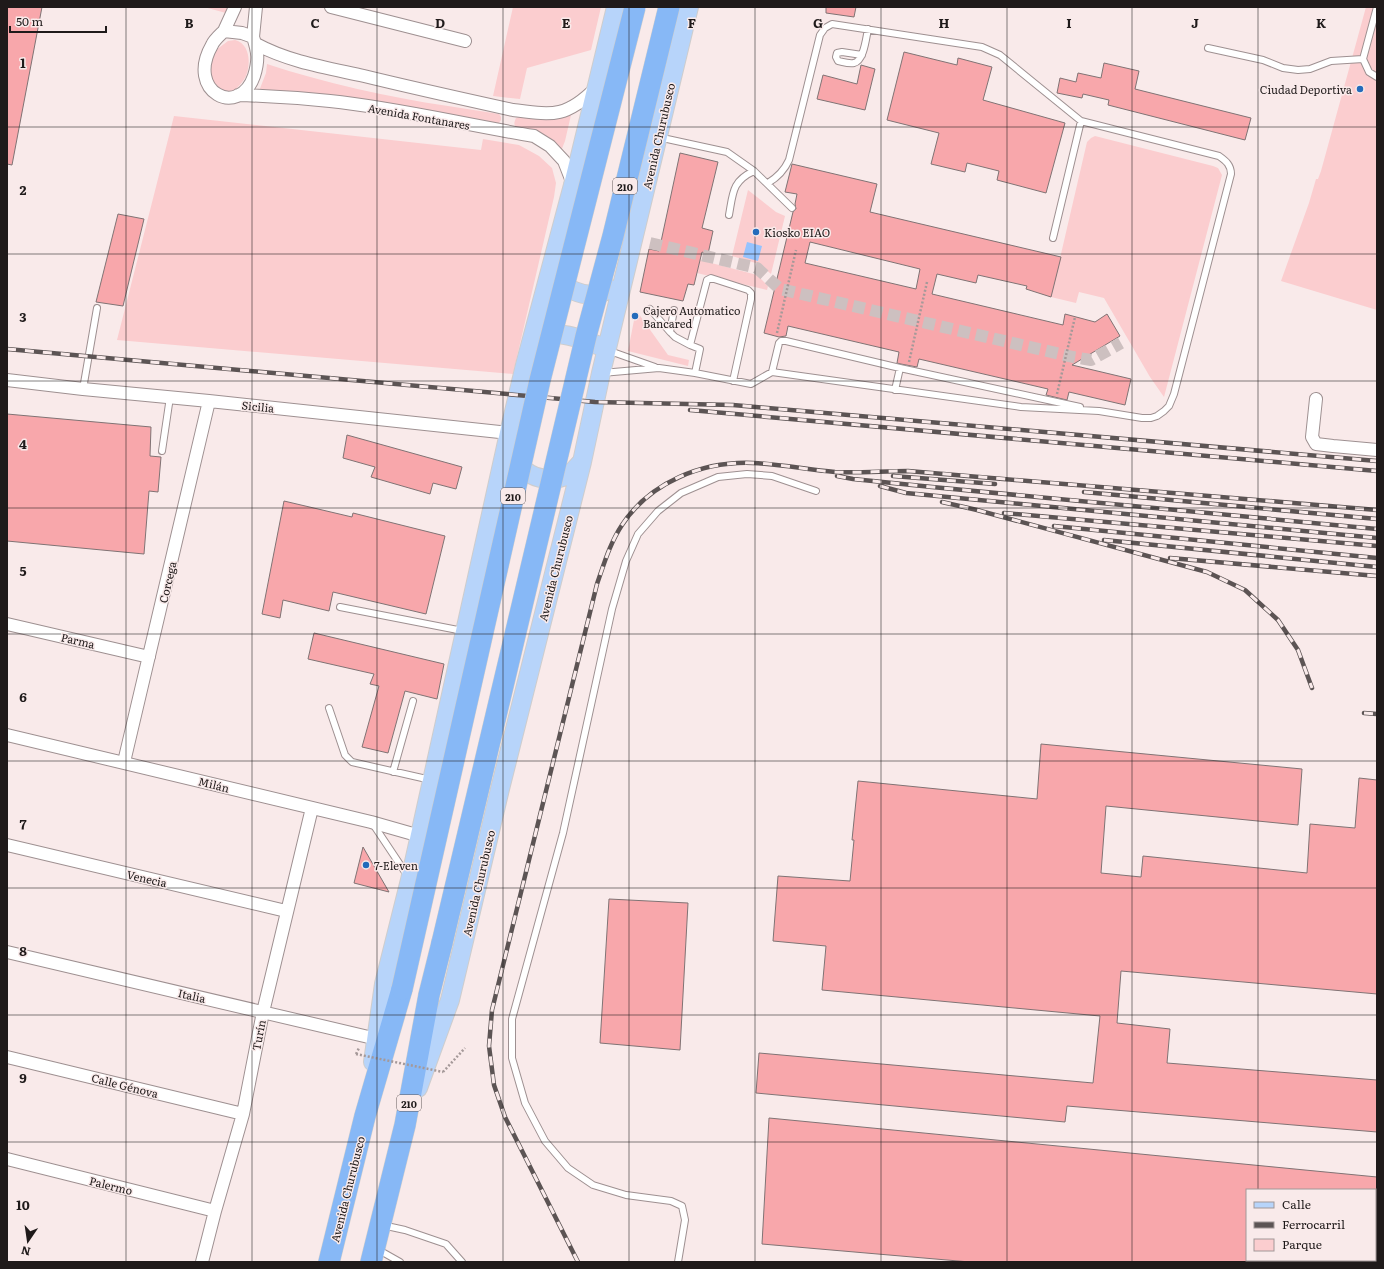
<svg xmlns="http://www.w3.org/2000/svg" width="1384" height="1269" font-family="Literata,serif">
	<rect width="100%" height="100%" fill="#f9eaea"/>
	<path fill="#fbcdcf" d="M204,7H228L226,13Z
		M513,7H601L591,50L527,68L520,99L493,96Z
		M1366,7H1377V310L1281,281L1309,203L1316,179H1318L1321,171Z
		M235,40C250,44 251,63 246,76C243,82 238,87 234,91L217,93L209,75V67L216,50L228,41Z
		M267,64C325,83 387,97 448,106C465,109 482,111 499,114L501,117V120L498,124L400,106L259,91L266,73Z
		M571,115L565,141L561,151L518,128C513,125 514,123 516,118L520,117C538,118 554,121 571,115Z
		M174,116L481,150L483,139L519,145L539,156L552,168L556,183L554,197L513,374L117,340Z
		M1095,136L1213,166L1218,168L1222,175L1164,397L1150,377L1104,298L1079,292L1076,303L1051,297L1087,142L1091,138Z
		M748,190L776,212L785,216L771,274L759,264L732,256Z
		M700,260L757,275L768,286L767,290L697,273Z
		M636,310L668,355L689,360L688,366L628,351Z"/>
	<path fill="#95c3fe" d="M747,242L762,246L758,261L743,257Z"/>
	<path fill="#f8a7ab" stroke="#807374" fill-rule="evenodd" d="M7,7H42L12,165L7,164Z
		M826,7H856L854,17L826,13Z
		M904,52L957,65L958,58L992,67L983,100L1065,123L1046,193L997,180L999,171L967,163L965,172L931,164L939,133L887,120Z
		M1104,63L1139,71L1135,89L1251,118L1245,140L1108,105L1109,100L1083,94L1082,98L1057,93L1060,78L1076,82L1078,73L1101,78Z
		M861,65L875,69L865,110L817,99L823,75L857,84Z
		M680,153L718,162L702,228L713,231L708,254L702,252L694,285L688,284L683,301L640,292L649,249L659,251Z
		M792,164L877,184L870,212L1061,257L1051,297L1026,289L1027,286L978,275L976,283L937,274L932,294L1063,325L1065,314L1095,322L1107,314L1120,336L1072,365L1131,379L1125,405L1069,392L1067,400L1046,395L1048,389L919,359L917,367L901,364L897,363L899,352L788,326L786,336L779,337L764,333L793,212L796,209L795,204L797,194L785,192ZM810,242L920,269L916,289L805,263Z
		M118,214L144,219L123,306L96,302Z
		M7,414L151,427L150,456L161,457L158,492L149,491L144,554L7,541Z
		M347,435L462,467L456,489L433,483L430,494L371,477L375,467L343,458Z
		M284,501L352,517L353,513L445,536L426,614L333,592L329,611L283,600L280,618L262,614Z
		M314,633L444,664L437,699L405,691L388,753L362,747L379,686L370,684L374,674L308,659Z
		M1041,744L1302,769L1298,825L1106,806L1101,873L1141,877L1143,856L1307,873L1310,824L1355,828L1359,778L1377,780V994L1121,971L1117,1023L1170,1029L1167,1063L1377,1080V1132L1067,1106L1065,1122L756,1093L759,1053L1093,1083L1100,1016L822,990L826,946L773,941L778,876L850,881L854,840H852L858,781L1037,799Z
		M363,847L389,892L354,883Z
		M609,899L688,903L680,1050L600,1043Z
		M769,1118L1377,1177V1190H1247V1262H970L762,1244Z"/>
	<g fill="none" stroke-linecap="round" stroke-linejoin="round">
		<path stroke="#cdc0c0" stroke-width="12" stroke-dasharray="12 6" stroke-linecap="butt" d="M650,243L757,268L780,289L1073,357L1091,360L1121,343"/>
		<g stroke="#9e9091" stroke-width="8">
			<path id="lane" d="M1377,7L1363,59L1369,72L1377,77
				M1208,48L1263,60L1283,68L1298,70L1310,69L1331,61L1363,59
				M862,55L842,52L837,53L836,57L838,61C843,62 849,64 854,63C864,61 866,38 868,29
				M658,137L727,152L754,171L792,208
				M729,215C733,193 732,181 754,171
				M1053,238L1081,121
				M650,309L670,332
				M674,310L670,332L675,337L690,345
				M607,350L655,367
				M772,372L779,343L781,341H786L900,368L1080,407
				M602,373L659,368L695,373L751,384L772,372L1021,407L1099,411L1142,418H1151L1157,416L1164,411L1169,406L1174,394L1231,174C1231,165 1226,161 1219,156L1081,121L1000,55L982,47L832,24L825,28L820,35L789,160C784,171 778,177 768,183
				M695,373L700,349L690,345L707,280L711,278L748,290L751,293V299L733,381
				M83,389L97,308
				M895,390L900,368
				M162,451L170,397
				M340,607L463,631
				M329,708L345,755L352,762L431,780
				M393,772L413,701
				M373,824L407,875
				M382,1225L405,1230L446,1244L462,1262
				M377,1249L400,1262
				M678,1262L685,1220L682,1206L671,1201L626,1195L593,1185L568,1168L545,1141L525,1103L512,1058V1019L563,833L612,609L626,561L638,534L658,511L681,493L718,477L747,474L772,476L816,491"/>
		</g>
		<g stroke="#9e9091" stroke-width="14">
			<path id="street" d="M331,7L465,41
				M224,31L242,33L253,37C258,52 259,60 254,76C239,119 185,92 212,45C214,40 220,35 224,31Z
				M224,31L235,7
				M253,37L256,7
				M256,44C289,62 328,68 364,76C413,88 463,99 513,110C553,115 566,118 596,88
				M238,95C269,96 299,98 330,101C398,108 466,125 534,136L550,146L564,161L573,184
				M7,380L83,389L209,401L509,433
				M1316,399L1312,437L1316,444L1333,446L1377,450
				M7,624L149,657
				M7,735L371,822L420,836
				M124,762L209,401
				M7,845L286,911
				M7,952L377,1039
				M7,1057L243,1114
				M7,1159L215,1211
				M202,1262L215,1211L243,1114L263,1012L312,808"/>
		</g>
		<g stroke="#cecdcd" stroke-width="20">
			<path id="primary" d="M556,275C563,289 583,297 598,294C602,293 607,290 610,289
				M539,336C558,330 579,338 597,345
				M512,457C523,472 535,480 554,479C560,478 566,477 571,473C575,470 578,465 582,462
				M373,1062L384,984L410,880L509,433L525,365L573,185L616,7
				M418,1088L450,1000L500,789L582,462L601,373L689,7"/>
		</g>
		<g stroke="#cecdcd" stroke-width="22">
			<path id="highway" d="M329,1262L365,1116L402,989
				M371,1262L405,1125L429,995L442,943"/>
		</g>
		<path stroke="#a59999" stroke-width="2.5" stroke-dasharray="2 2" stroke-linecap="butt" d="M777,333L796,250
			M909,362L927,282
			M1057,394L1075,317
			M356,1054L359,1048
			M443,1072L465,1048"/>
		<use href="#lane" stroke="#fff" stroke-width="6"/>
		<use href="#street" stroke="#fff" stroke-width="12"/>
		<use href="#primary" stroke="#b7d4fa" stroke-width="18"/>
		<use href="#highway" stroke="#87b8f6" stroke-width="21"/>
		<g stroke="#5c5454" stroke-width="4.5">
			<path id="rail" d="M7,349L595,402L733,405L1377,461
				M690,410L1377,471
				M837,476L853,479L932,487L1377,529
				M893,476L995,484
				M880,486L906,493L1377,538
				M1084,492L1377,519
				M942,502L977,510L1207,572L1245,590L1278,620L1298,650L1312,688
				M1004,513L1377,546
				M1054,526L1377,558
				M1104,540L1377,567
				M1170,558L1377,576
				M1364,713L1377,714
				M578,1262L505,1117L494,1085L489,1046L492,1010L597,584C604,564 610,543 622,525C650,482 703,461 753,463C781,464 808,470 835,472C859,473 884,471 908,471L1377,510"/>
		</g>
		<use href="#rail" stroke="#f9eaea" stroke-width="3" stroke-dasharray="9" stroke-linecap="butt"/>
		<g stroke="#cecdcd" stroke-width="22" stroke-linecap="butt">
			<path id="highway-bridge" d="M442,943L586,336L613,236L669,7
				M402,989L540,380L635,7"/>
		</g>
		<path stroke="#a59999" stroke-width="2.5" stroke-dasharray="2 2" stroke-linecap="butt" d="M356,1054L443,1072"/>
		<use href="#highway-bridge" stroke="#87b8f6" stroke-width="21"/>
	</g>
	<path fill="none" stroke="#1f1a1a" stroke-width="1" stroke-opacity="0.55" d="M126,7V1262M252,7V1262M377,7V1262M503,7V1262M629,7V1262M755,7V1262M881,7V1262M1007,7V1262M1132,7V1262M1258,7V1190M7,127H1377M7,254H1377M7,381H1377M7,508H1377M7,634H1377M7,761H1377M7,888H1377M7,1015H1377M7,1142H1377M1258,1260V1262"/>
	<g fill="#246bbb" stroke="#f9eaea" stroke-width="1.5">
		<circle cx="1360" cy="89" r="4"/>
		<circle cx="756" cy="232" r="4"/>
		<circle cx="635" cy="316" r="4"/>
		<circle cx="366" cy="865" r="4"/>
	</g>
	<g text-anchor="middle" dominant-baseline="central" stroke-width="3" stroke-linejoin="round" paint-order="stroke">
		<g fill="#f9eaea" stroke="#605858" stroke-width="1">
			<rect x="613" y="178" width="24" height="16" rx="3"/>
			<rect x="501" y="488" width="24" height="16" rx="3"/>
			<rect x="397" y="1095" width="24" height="16" rx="3"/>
		</g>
		<g font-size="10" font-weight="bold" fill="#1f1a1a">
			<text x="625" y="186">210</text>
			<text x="513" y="496">210</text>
			<text x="409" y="1103">210</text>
		</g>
		<g font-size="11" fill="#1f1a1a" stroke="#f9eaea" text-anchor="start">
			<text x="1352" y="89" text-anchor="end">Ciudad Deportiva</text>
			<text x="764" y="232">Kiosko EIAO</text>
			<text x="643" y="310">Cajero Automatico<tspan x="643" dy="13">Bancared</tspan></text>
			<text x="374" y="865">7-Eleven</text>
		</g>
		<g font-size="11" fill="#1f1a1a" stroke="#f9eaea">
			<text transform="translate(419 116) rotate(10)">Avenida Fontanares</text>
			<text transform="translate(658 136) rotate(-77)">Avenida Churubusco</text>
			<text transform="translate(258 406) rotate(6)">Sicilia</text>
			<text transform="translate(555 568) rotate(-76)">Avenida Churubusco</text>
			<text transform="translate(167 582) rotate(-77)">Corcega</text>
			<text transform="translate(78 640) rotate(13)">Parma</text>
			<text transform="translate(214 784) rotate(14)">Milán</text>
			<text transform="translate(147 878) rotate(13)">Venecia</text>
			<text transform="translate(478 883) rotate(-77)">Avenida Churubusco</text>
			<text transform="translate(192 995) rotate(13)">Italia</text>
			<text transform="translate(258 1035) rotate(-79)">Turín</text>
			<text transform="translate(125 1085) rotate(14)">Calle Génova</text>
			<text transform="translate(111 1185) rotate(14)">Palermo</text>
			<text transform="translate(347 1189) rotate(-76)">Avenida Churubusco</text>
		</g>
	</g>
	<g font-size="13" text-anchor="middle" font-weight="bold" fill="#1f1a1a" stroke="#f9eaea" stroke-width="3" stroke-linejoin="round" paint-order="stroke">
		<text x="189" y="28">B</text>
		<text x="315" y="28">C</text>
		<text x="440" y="28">D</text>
		<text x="566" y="28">E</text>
		<text x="692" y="28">F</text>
		<text x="818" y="28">G</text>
		<text x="944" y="28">H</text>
		<text x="1069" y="28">I</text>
		<text x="1195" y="28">J</text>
		<text x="1321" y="28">K</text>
		<text x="23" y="68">1</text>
		<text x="23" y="195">2</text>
		<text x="23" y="322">3</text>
		<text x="23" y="449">4</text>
		<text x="23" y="576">5</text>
		<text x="23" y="702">6</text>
		<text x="23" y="829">7</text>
		<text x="23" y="956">8</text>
		<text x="23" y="1083">9</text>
		<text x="23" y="1210">10</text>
	</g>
	<rect width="1384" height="1269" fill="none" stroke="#1f1a1a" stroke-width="16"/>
	<rect x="1246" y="1189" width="130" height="72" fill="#f9eaea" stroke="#a29797"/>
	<rect x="1254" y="1202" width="20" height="6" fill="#b7d4fa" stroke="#a29797"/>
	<text x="1282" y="1209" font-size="12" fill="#1f1a1a">Calle</text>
	<rect x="1254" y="1222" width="20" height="6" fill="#5c5454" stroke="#a29797"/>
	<text x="1282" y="1229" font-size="12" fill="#1f1a1a">Ferrocarril</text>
	<rect x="1254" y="1239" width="20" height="12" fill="#fbcdcf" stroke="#a29797"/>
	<text x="1282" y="1249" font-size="12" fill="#1f1a1a">Parque</text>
	<g transform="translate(28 1241) rotate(193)" stroke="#f9eaea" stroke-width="3" paint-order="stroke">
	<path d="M0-3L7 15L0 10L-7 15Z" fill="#1f1a1a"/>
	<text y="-6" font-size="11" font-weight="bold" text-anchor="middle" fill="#1f1a1a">N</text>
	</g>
	<path d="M10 26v6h96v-6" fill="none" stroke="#1f1a1a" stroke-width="2"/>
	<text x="16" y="26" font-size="12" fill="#1f1a1a" stroke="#f9eaea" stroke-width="3" paint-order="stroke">50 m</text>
</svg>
